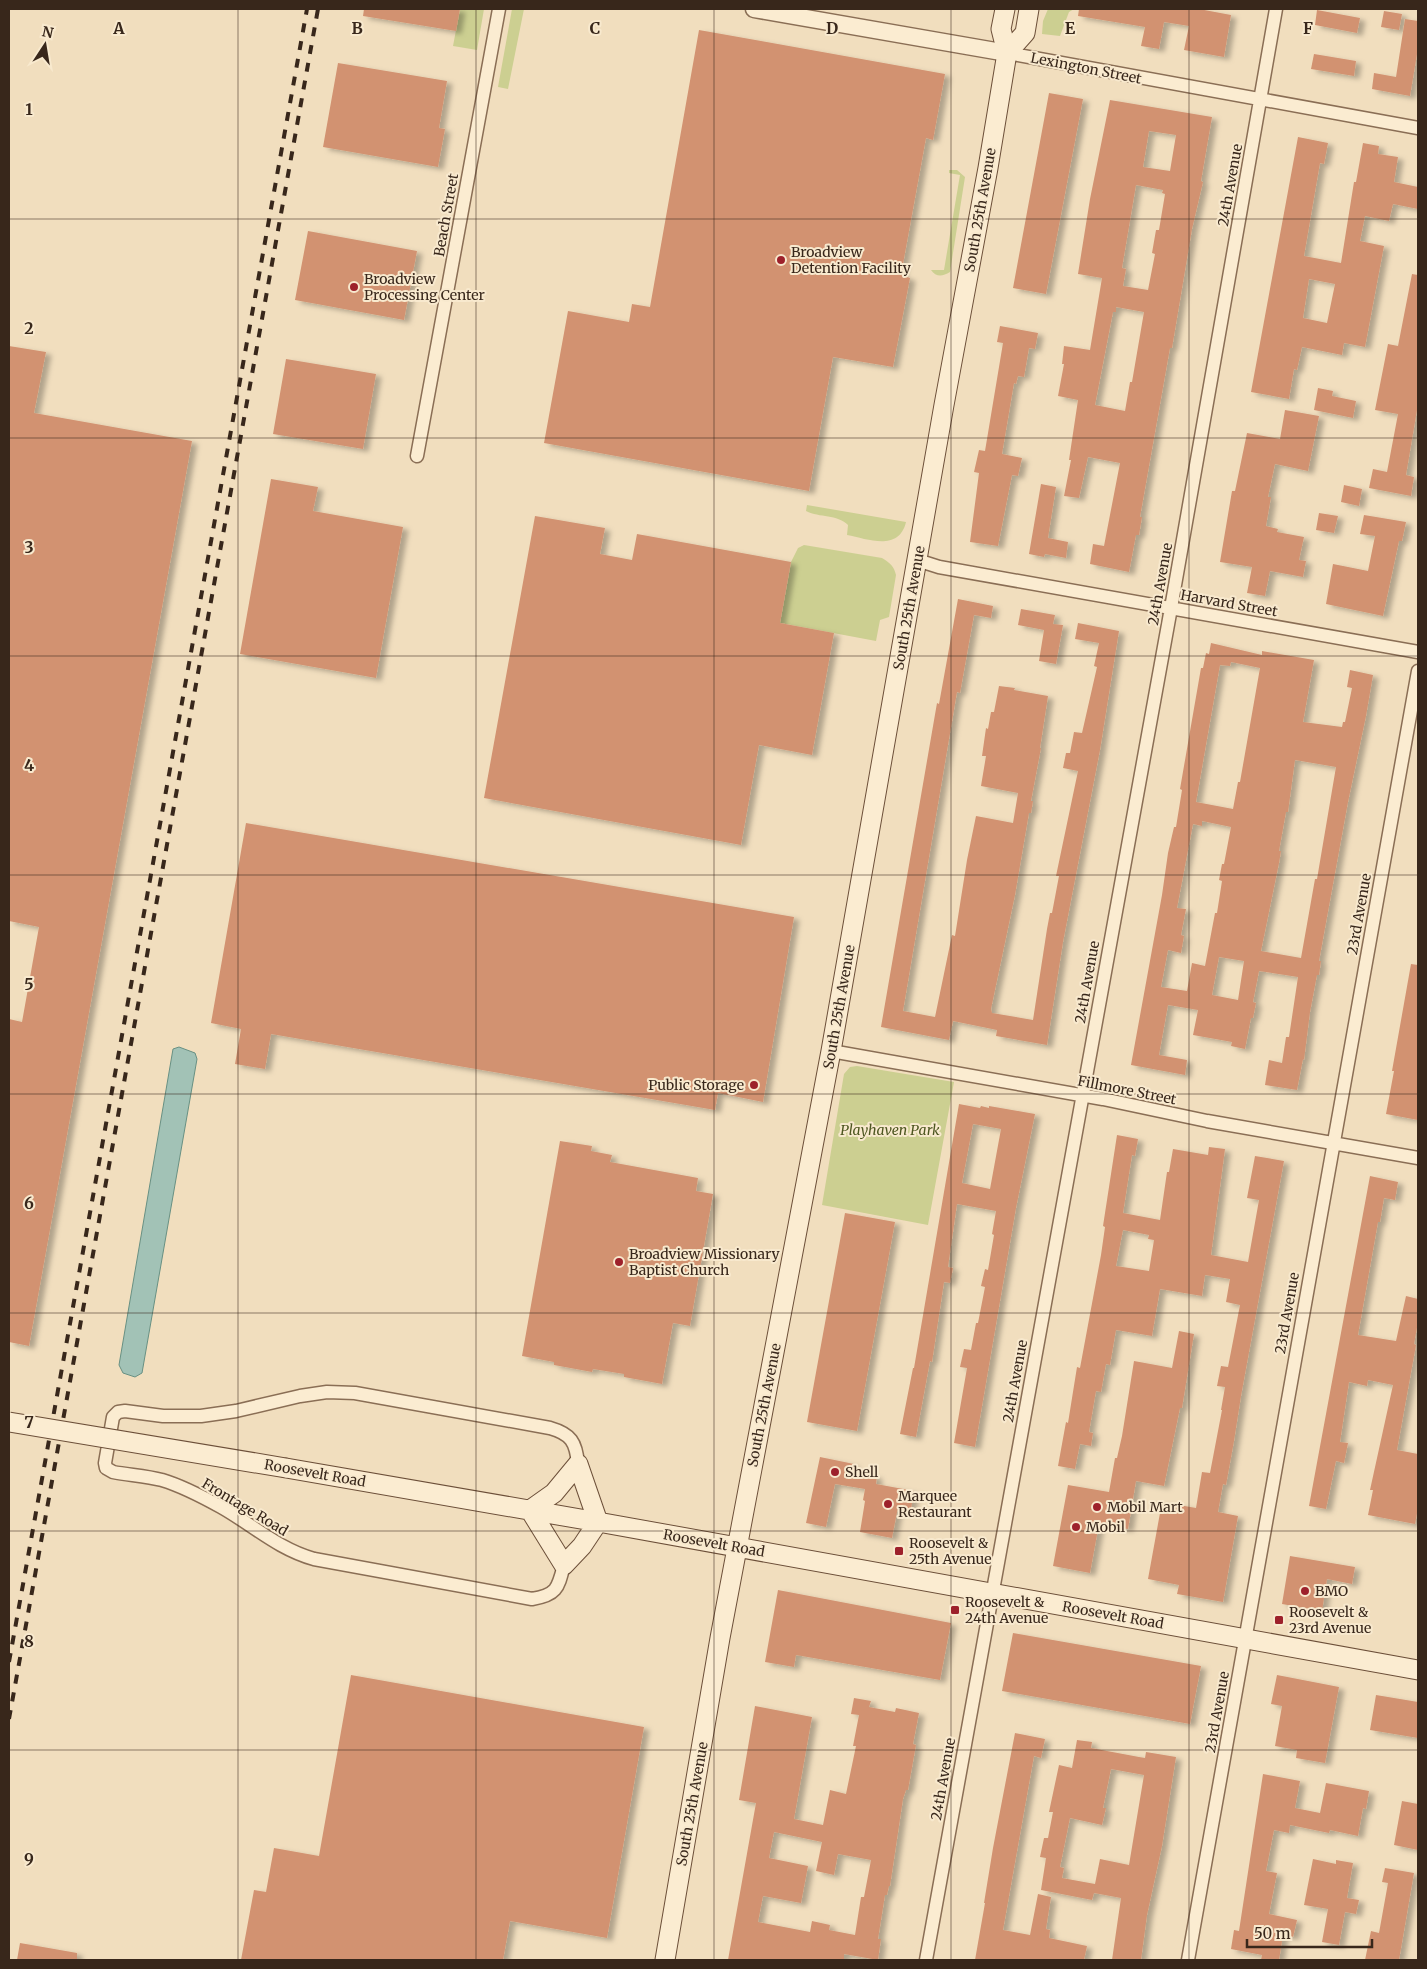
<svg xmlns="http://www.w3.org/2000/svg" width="1427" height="1969" font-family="Merriweather,serif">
	<defs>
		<filter id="shadow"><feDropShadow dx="5.5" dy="3" stdDeviation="2.5" flood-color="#0004"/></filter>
	</defs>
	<rect width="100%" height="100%" fill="#f1debe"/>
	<path fill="#cccf91" d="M460,9H484L477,50L453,46Z
		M512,9H524L508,89L498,87Z
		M1048,9H1074L1069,12L1060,36L1042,34L1043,21Z
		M949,170H957L965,177L950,272C942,277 936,277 931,270H944L960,175L949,173Z
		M807,505L906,522C899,552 868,539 847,535L848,525C837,514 820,518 806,511Z
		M804,545L882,558C890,563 894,566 896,575L889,617L880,620L876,641L780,623L791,562L798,548Z
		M857,1066L954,1082L928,1225L822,1205L844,1074L850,1067Z"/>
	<path fill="#a2c2b6" stroke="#689083" d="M179,1047L195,1053L197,1059L142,1373L135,1377L123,1373L119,1365L173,1049Z"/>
	<path fill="#d29271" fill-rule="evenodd" filter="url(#shadow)" d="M364,9H460L456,31L363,16Z
		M1079,9H1199L1231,15L1224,57L1184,50L1189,26L1164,22L1159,49L1141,46L1145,27L1078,16Z
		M1317,10L1360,18L1357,33L1315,25Z
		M1384,11L1402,14L1399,30L1381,27Z
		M1405,19L1418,21V48L1410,96L1372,89L1374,73L1396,77Z
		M699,30L945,74L933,140L926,138L901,275L910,278L893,367L833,357L809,491L544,443L568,311L629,322L632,304L650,307Z
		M1314,54L1356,61L1354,76L1311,69Z
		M338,63L447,81L439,128L445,129L438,167L323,147Z
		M1049,93L1083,99L1046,294L1013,288Z
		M1110,100L1212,117L1201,181L1203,182L1192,229L1172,348H1170L1140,517H1142L1139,535H1136L1129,572L1090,564L1093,544L1104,546L1120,463L1088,457L1079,498L1064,496L1071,460H1069L1078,400L1058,396L1064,364H1062L1064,346L1090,350L1102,278L1078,274L1090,199ZM1149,131L1176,135L1170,171L1143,167ZM1136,185L1163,190L1162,193L1165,194L1159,230H1156L1152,253L1155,254L1148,290L1123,286L1126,269L1122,268ZM1116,307L1144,312L1132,382H1130L1125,411L1095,405L1113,312H1116Z
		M1298,137L1328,143L1324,164L1320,163L1304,256L1341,263L1354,182H1356L1363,143L1379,146L1378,154L1398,157L1394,182L1418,187V209L1393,204L1389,221L1365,216L1360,241L1384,246L1365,347L1344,343L1342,355L1302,347L1297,370L1294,369L1289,399L1251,392ZM1309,279L1335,284L1327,323L1303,318Z
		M308,231L417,251L404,320L295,300Z
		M1412,274L1418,275V404L1406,475L1414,477L1411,496L1369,488L1373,469L1387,472L1398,414L1375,410L1388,344L1398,346Z
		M1000,326L1038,333L1035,349L1029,348L1024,377L1018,376L1016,384L1014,383L1002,454L1022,458L1018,476L1012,475L998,546L970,542L979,473L974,472L979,450L985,451L1003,343L997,342Z
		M9,346L46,352L34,413L192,441L29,1346L9,1342V1019L22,1022L39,927L9,921Z
		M286,359L376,374L363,449L273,434Z
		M1318,388L1333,391L1332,396L1356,401L1353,418L1314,410Z
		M1285,410L1319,416L1308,471L1275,464L1268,497H1271L1266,526L1278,529L1277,532L1304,537L1299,560L1306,561L1303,577L1270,571L1265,596L1247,593L1252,567L1220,562L1232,491H1235L1247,433L1280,439Z
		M271,479L318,487L313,511L403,527L376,678L240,654Z
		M1041,484L1056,487L1048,538L1068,542L1066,558L1045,554L1044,557L1029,554Z
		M1344,485L1362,489L1359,506L1341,502Z
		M1319,513L1338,516L1334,533L1316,530Z
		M1364,515L1406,522L1402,541H1399L1383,616L1326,604L1333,564L1368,571L1375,536L1360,534Z
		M535,516L605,528L600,554L632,560L637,534L791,562L780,623L834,633L812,755L759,745L741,845L484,798Z
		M958,599L993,606L991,618L974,615L960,693L957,692L903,1011L935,1017L952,935L955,936L967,860L976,816L1013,823L1018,793L981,786L986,756H982L986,728L988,729L991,712H994L999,686L1015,688L1014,690L1048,696L1040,748H1041L1031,801H1033L1031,813H1029L1015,895L991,1009L992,1013L1033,1020L1047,929L1050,913H1052L1059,876H1056L1078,771L1063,768L1066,753H1070L1074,732L1082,733L1097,667L1094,666L1099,643L1075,639L1078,623L1119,631L1100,750L1063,942L1047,1045L996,1036L997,1030L953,1021L949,1040L881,1027L937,703L939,704Z
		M1021,609L1055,615L1053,624L1063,625L1056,664L1039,661L1044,630L1018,625Z
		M1211,643L1262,655V651L1314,660L1303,722L1342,727L1343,722H1345L1352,688L1347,687L1350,670L1373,675L1366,716L1348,802L1319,961H1321L1319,975H1317L1310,1012L1304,1060L1303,1059L1297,1090L1265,1085L1269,1060L1282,1063L1286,1037H1289L1298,977L1259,971L1253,1002L1256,1003L1253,1018H1251L1245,1049L1231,1046L1232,1042L1193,1035L1198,1010L1168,1005L1159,1055L1187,1060L1185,1075L1131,1065L1162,895L1168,853L1174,827H1176L1182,790L1180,789L1201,668H1203L1206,653L1209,654ZM1231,662L1260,668L1240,782H1238L1233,809L1196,802L1220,665L1230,666ZM1295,760L1336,767L1317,879H1315L1301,958L1261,951L1279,863L1281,851H1279L1286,812H1288ZM1202,821L1231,827L1224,864H1222L1219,880L1222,881L1217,913H1215L1205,966L1192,963L1187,991L1161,987L1168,950L1181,953L1184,936L1181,935L1186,909L1177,908L1193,824L1202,826ZM1219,957L1244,961L1238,1000L1212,995Z
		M246,823L794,917L763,1102L718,1093L715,1110L271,1034L265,1069L235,1064L241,1029L211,1023Z
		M1411,964L1418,965V1120L1386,1114L1394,1071H1392Z
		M959,1104L980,1108L981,1106L989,1108V1106L1035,1114L1016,1208L975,1447L954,1443L967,1368L960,1367L964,1349L971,1350L976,1323H978L985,1287L981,1286L985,1269L988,1270L994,1235L992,1234L996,1211L957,1204L948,1267L953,1268L950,1283L944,1282L932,1362L930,1361L916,1437L900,1434L913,1368H914ZM973,1124L1001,1129L990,1189L962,1183Z
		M1117,1135L1138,1139L1135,1156L1132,1155L1123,1213L1160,1220L1167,1172H1169L1173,1149L1208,1155L1209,1147L1225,1149L1211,1255L1248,1262L1259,1200L1247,1198L1255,1156L1284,1161L1241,1396L1234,1441L1226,1485L1223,1484L1218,1512L1238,1516L1223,1602L1177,1594L1179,1585L1148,1579L1162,1502L1196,1508L1202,1472L1210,1473L1222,1410H1221L1225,1387L1217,1386L1221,1366L1228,1367L1240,1305L1226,1302L1230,1279L1205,1275L1202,1296L1160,1289L1152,1336L1116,1330L1110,1365L1106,1364L1101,1392L1096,1391L1089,1432L1093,1433L1091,1446L1080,1444L1075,1469L1058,1466L1066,1422L1068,1423L1077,1367L1080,1368L1101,1255L1105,1227L1103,1226ZM1123,1230L1149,1235L1148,1239L1154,1240L1149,1271L1116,1266Z
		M560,1141L592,1146L591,1151L612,1155L610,1162L698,1178L696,1191L713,1194L690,1326L673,1323L662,1384L624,1377V1374L593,1369L592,1372L554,1365V1362L522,1356Z
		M1370,1176L1398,1182L1395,1200L1384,1198L1380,1222H1378L1358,1335L1396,1341L1406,1296L1418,1299V1322L1414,1344L1416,1345L1397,1450L1418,1454V1508L1415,1524L1368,1515L1373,1490H1370L1393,1385L1368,1380L1367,1386L1349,1382L1340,1442L1348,1443L1344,1463L1336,1461L1326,1509L1309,1506Z
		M845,1213L895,1222L857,1431L807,1422Z
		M1179,1331L1194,1334L1182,1408H1180L1164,1486L1136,1481L1128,1529L1099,1524L1090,1573L1053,1566L1068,1485L1109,1492L1115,1458H1117L1122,1436L1134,1361L1172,1368Z
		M820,1457L854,1464L853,1472L877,1476L876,1484L914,1491L911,1509L898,1507L892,1538L860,1532L865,1501L863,1500L865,1489L835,1484L826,1527L806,1523Z
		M1290,1556L1355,1567L1352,1584L1327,1579L1322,1611L1282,1604Z
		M778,1590L951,1623L940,1680L796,1655L794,1667L765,1662Z
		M1013,1633L1201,1666L1190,1724L1002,1691Z
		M351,1675L644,1727L607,1938L510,1921L503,1960H241L254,1890L266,1892L274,1848L319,1856Z
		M1277,1675L1339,1687L1325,1763L1296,1758L1297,1750L1275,1746L1282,1706L1271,1704Z
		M1376,1695L1418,1702V1738L1370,1730Z
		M854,1698L871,1701L869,1707L895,1712L896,1708L919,1713L913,1744L916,1745L908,1790H906L903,1799L890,1886H889L887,1895H885L878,1939H881L878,1960L844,1954V1960H728L756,1803L739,1800L755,1706L812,1717L794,1819L823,1825L830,1790L846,1794L856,1746H853L859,1715L851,1714ZM774,1832L822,1842L816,1871L834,1875L838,1854L871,1860L864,1897H861L855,1935L829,1930L830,1925L812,1921L810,1932L758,1922L763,1896L801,1903L808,1866L769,1858Z
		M1015,1733L1045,1739L1041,1758L1034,1756L1003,1930L1030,1935L1038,1894L1051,1897L1046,1929L1050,1930L1049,1938L1087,1946L1084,1960H975L985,1903H984L993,1848Z
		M1077,1740L1092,1742L1091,1748L1139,1757L1145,1758L1146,1752L1176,1757L1162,1846L1147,1915L1141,1960H1112L1121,1898L1094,1893L1092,1900L1041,1890L1046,1858L1040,1857L1044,1838H1048L1053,1812H1049L1059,1765L1072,1768ZM1111,1769L1144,1775L1129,1865L1100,1859L1095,1884L1062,1878L1064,1868L1060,1867L1070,1818L1102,1825L1106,1808H1103Z
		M1263,1774L1300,1781L1295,1808L1320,1813L1326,1783L1369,1791L1366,1809L1363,1808L1358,1836L1330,1830L1329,1833L1290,1825L1289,1833L1274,1830L1266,1871L1277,1873L1269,1914L1297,1920L1293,1937L1283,1935L1279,1960H1261L1262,1955L1231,1949L1234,1930L1239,1931Z
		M1402,1801L1418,1804V1850L1394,1845Z
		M1313,1859L1336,1864V1860L1353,1863L1347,1898L1359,1900L1356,1914L1345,1912L1339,1945L1322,1942L1328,1909L1304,1905Z
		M1385,1868L1414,1873L1399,1960H1365L1371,1931L1379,1933L1388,1883L1382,1882Z
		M20,1943L77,1953V1960H17Z"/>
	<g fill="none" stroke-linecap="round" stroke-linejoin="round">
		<g stroke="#8a6e55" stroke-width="15">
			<path id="minor" d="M1007,53L1418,128
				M417,456L499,9
				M917,560L939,567L1418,652
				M831,1051L1103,1099L1207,1121L1418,1158
				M564,1565C558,1588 557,1595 532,1599L314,1559C278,1549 253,1525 221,1507C203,1497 182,1486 162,1480C146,1476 129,1475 113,1472L106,1468L105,1463L113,1417L118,1412L125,1411L163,1416H201L236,1411L300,1396L327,1392L355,1393L550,1428C571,1434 576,1442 578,1464
				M926,1960L1171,608L1276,9
				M1188,1960L1418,671"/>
		</g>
		<g stroke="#8a6e55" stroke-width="19">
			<path id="tertiary" d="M754,9L1007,53"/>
		</g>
		<g stroke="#6c4f39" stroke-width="21">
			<path id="secondary" d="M1007,53L1025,33L1029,9
				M578,1464L598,1522
				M286,1468L598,1522L1418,1670
				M530,1510L564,1565L582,1546L598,1522
				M530,1510L554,1493L578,1464
				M665,1960L720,1638L831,1051L944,405L988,168L1007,53L1001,29L1005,9"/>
		</g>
		<use href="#minor" stroke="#fbecd1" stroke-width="12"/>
		<use href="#tertiary" stroke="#fbecd1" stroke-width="16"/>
		<use href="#secondary" stroke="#fbecd1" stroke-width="19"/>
		<path stroke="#38271b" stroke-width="4" stroke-dasharray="9 9" stroke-linecap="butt" d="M9,1662L307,9
			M9,1719L318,9"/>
		<g stroke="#6c4f39" stroke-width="21" stroke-linecap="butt">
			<path id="secondary-bridge" d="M9,1422L286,1468"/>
		</g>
		<use href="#secondary-bridge" stroke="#fbecd1" stroke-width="19"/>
	</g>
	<path fill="none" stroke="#38271b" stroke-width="1" stroke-opacity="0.55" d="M238,9V1960M476,9V1960M714,9V1960M951,9V1960M1189,9V1960M9,219H1418M9,438H1418M9,656H1418M9,875H1418M9,1094H1418M9,1313H1418M9,1531H1418M9,1750H1418"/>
	<g fill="#9d212b" stroke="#f8e9ce" stroke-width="2">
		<circle cx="781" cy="260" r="5"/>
		<circle cx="354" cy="287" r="5"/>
		<circle cx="754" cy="1085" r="5"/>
		<circle cx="619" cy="1262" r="5"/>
		<circle cx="835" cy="1472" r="5"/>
		<circle cx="888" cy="1504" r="5"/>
		<circle cx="1097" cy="1507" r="5"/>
		<circle cx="1076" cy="1527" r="5"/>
		<rect x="894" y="1546" width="10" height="10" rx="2.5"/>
		<circle cx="1305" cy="1591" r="5"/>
		<rect x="950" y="1605" width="10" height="10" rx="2.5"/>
		<rect x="1274" y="1615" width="10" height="10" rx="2.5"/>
	</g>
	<g text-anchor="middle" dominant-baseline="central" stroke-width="4" stroke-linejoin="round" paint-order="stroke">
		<g font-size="14" fill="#38271b" stroke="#f8e9ce">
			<text transform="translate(1086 68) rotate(11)">Lexington Street</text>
			<text transform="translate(1230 185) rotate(-80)">24th Avenue</text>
			<text transform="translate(980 210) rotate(-80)">South 25th Avenue</text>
			<text transform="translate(446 215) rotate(-80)">Beach Street</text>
			<text transform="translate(1160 584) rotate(-80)">24th Avenue</text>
			<text transform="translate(1229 603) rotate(10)">Harvard Street</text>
			<text transform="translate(909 608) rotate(-80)">South 25th Avenue</text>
			<text transform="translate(1359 914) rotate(-80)">23rd Avenue</text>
			<text transform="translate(1087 982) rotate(-80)">24th Avenue</text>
			<text transform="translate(839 1007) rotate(-80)">South 25th Avenue</text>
			<text transform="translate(1127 1090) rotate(11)">Fillmore Street</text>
			<text transform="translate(1287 1313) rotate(-80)">23rd Avenue</text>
			<text transform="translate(1015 1381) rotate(-80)">24th Avenue</text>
			<text transform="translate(764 1405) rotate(-79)">South 25th Avenue</text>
			<text transform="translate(315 1473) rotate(10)">Roosevelt Road</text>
			<text transform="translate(245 1507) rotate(31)">Frontage Road</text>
			<text transform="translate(714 1543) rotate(10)">Roosevelt Road</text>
			<text transform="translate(1113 1615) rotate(10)">Roosevelt Road</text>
			<text transform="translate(1217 1712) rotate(-80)">23rd Avenue</text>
			<text transform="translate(943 1779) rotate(-80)">24th Avenue</text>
			<text transform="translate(692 1804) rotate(-80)">South 25th Avenue</text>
		</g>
		<g font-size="14" fill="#38271b" stroke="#f8e9ce" text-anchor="start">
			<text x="791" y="252">Broadview<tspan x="791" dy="16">Detention Facility</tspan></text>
			<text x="364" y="279">Broadview<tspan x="364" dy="16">Processing Center</tspan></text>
			<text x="744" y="1085" text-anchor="end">Public Storage</text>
			<text x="629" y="1254">Broadview Missionary<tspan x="629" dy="16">Baptist Church</tspan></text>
			<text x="845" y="1472">Shell</text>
			<text x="898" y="1496">Marquee<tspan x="898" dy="16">Restaurant</tspan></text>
			<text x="1107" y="1507">Mobil Mart</text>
			<text x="1086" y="1527">Mobil</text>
			<text x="909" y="1543">Roosevelt &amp;<tspan x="909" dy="16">25th Avenue</tspan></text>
			<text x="1315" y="1591">BMO</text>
			<text x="965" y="1602">Roosevelt &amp;<tspan x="965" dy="16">24th Avenue</tspan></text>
			<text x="1289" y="1612">Roosevelt &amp;<tspan x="1289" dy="16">23rd Avenue</tspan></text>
		</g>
		<g font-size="14" font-style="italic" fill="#4d5620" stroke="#f8e9ce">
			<text x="890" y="1130">Playhaven Park</text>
		</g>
	</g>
	<g font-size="16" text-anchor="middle" font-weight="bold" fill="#38271b" stroke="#f8e9ce" stroke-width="4" stroke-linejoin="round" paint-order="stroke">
		<text x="119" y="34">A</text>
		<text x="357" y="34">B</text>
		<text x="595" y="34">C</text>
		<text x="832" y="34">D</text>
		<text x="1070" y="34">E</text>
		<text x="1308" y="34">F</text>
		<text x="29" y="115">1</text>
		<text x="29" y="334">2</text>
		<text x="29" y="553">3</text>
		<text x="29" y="771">4</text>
		<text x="29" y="990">5</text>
		<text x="29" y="1209">6</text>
		<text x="29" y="1428">7</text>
		<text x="29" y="1647">8</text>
		<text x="29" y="1865">9</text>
	</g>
	<rect width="1427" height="1969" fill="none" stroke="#38271b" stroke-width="20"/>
	<g transform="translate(45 45) rotate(12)" stroke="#f8e9ce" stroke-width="4" paint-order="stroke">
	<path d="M0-4L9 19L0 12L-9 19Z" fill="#38271b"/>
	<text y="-8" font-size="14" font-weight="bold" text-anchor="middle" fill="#38271b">N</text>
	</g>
	<path d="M1247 1939v8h125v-8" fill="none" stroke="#38271b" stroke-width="2.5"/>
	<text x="1254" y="1939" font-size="15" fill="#38271b" stroke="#f8e9ce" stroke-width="4" paint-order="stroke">50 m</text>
</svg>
